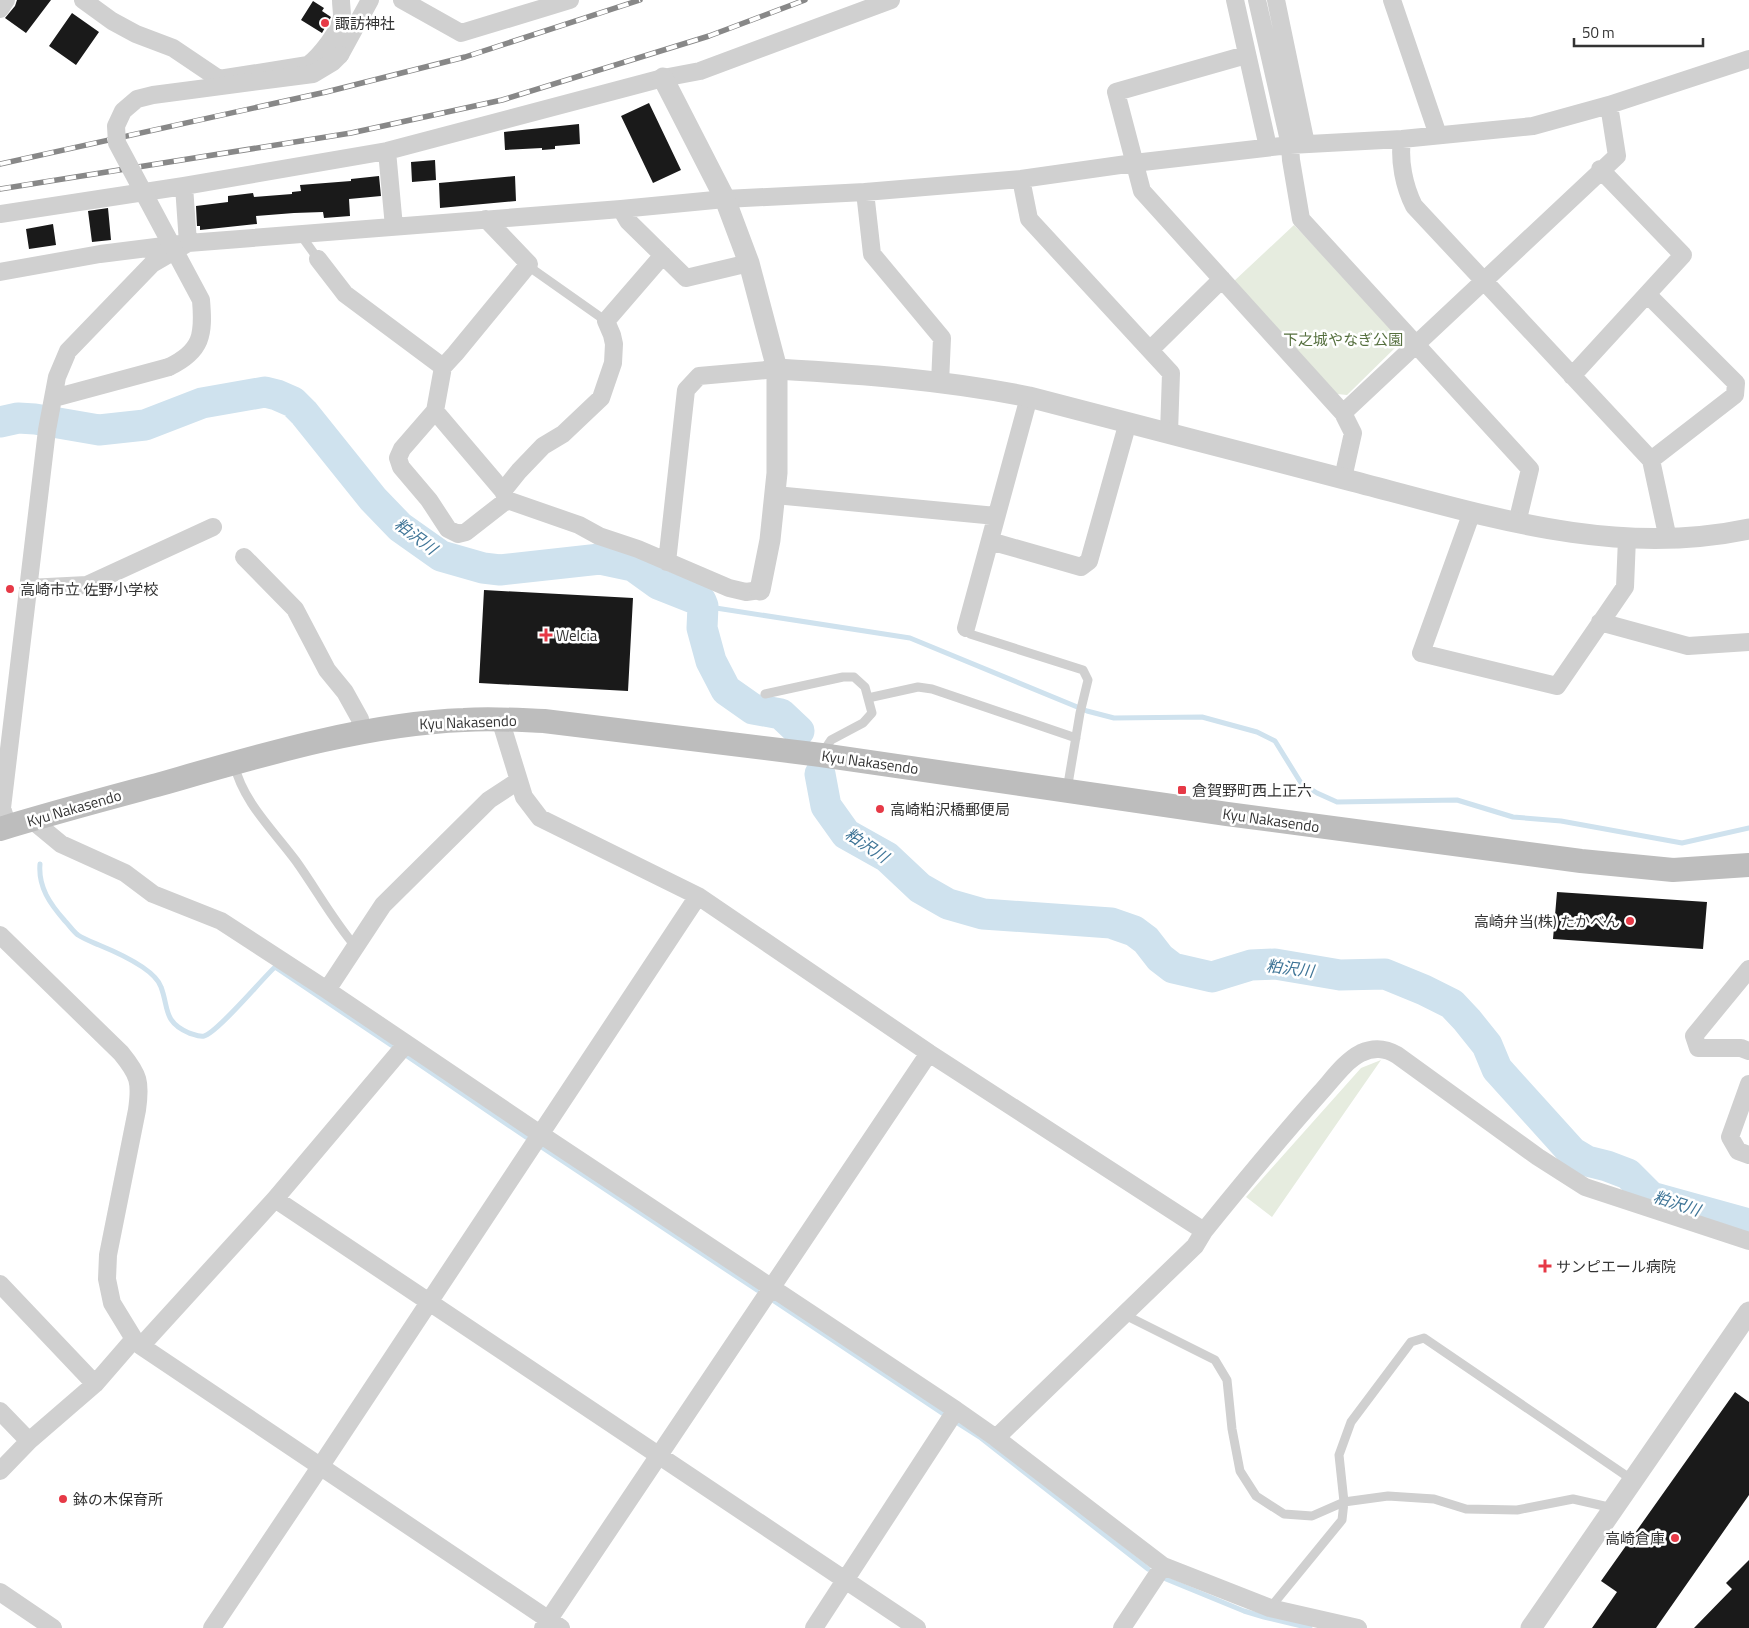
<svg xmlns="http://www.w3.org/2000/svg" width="1749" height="1628" font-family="'Titillium Web','Noto Sans JP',sans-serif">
	<rect width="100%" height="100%" fill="#fff"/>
	<path fill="#e6ecdf" d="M1294,225L1399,335V344L1347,395L1337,394L1233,282Z
		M1381,1060L1272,1217L1246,1197L1361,1068Z"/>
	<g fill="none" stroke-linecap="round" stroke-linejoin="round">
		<path stroke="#cfe2ee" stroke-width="5" d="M703,606L910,638L1087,711L1114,718L1202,717L1257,732L1275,741L1301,783L1317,793L1337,802L1457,800L1513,817L1561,821L1682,843L1749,828
			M40,864C38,887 50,904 65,921C69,925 73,931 78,935C84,939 92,942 99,945C116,952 155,969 161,987C169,1008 163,1022 189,1033C193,1034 199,1037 204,1036C217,1033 261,980 275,967L391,1045
			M407,1056L526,1137
			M543,1148L757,1290
			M774,1301L942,1413
			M959,1424L981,1438L1148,1569
			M1166,1579L1244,1611L1264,1617L1310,1628"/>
		<path stroke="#cfe2ee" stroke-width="31" d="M0,422L18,418L35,419L99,430L145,425L202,403L265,392L277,395L293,402L304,413L373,499L400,527L441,556L483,568L500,570L600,559L633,566L658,584L701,601L703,606L702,628L711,661L726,690L753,709L781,714L799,731
			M820,774L826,806L846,834L887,857L920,888L948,904L983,914L1111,923L1134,931L1146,940L1160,958L1173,968L1212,977L1251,965L1275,964L1340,975L1385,974L1424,990L1452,1004L1467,1020L1487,1045L1497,1069L1572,1152L1587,1161L1607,1166L1628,1174L1651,1197L1749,1224"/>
	</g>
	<path fill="#1a1a1a" d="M17,0H51L26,33L5,18L15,6Z
		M313,1L324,8L322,11L331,17L322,33L301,20Z
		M72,13L99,32L76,65L49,46Z
		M649,103L681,170L653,183L621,116Z
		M579,124L580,144L555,146V149L542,150V148L505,150L504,132Z
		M435,160L436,180L412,182L411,162Z
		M379,176L381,196L349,199L350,216L324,218L323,212L294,213L256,216L257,224L200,230V226H197L196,206L228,202V196L253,193L254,197L292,194V192L301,191L300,185L351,181V179Z
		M515,176L516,201L440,208L439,183Z
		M108,208L111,240L92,242L88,211Z
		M53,224L56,245L29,249L26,229Z
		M484,590L633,598L628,691L479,683Z
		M1557,892L1707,902L1703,949L1553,939Z
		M1735,1392L1749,1402V1495L1656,1628H1592L1617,1592L1601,1581Z
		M1749,1560V1628H1694L1732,1589L1726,1583Z"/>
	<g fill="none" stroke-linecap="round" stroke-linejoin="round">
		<path stroke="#d0d0d0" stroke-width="9" d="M300,234L318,259
			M528,266L606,321
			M966,628L970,634L1083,670L1088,680L1080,713L1067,790
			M765,694L843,677H854L865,687L872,713L863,723L831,740L823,752
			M868,698L918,687L932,689L1076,738
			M234,764C243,802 273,830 296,861C316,889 333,920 355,946
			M1123,1314L1215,1360L1227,1380L1232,1429L1240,1471L1256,1496L1284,1514L1312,1516L1344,1502L1388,1496L1434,1499L1466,1509L1517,1510L1573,1499L1613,1508
			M1270,1608L1342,1520L1344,1502L1339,1455L1351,1422L1411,1342L1424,1338L1634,1481"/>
		<path stroke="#d0d0d0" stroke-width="18" d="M83,0L112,21L136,34L173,48L219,79L308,65C319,57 341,30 342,16C342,11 341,5 341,0
			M402,0L461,33L570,0
			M1235,0L1268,147
			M1257,0L1290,145L1291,160L1301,219L1530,469L1517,523
			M1276,0L1306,144
			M1392,0L1438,135
			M0,9L6,0
			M340,55L370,0
			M1246,55L1116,92L1142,191L1343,413L1353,433L1343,478
			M1402,139C1399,161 1404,186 1414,206L1651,460L1668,539
			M387,151L394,227
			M1021,179L1029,219L1171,373L1169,433
			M865,192L872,254L942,338L940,383
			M621,209L628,221L686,278L749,263
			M0,214L184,186L387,151L663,78L700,71L891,0
			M318,259L345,294L443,367
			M0,272L100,254L188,243L621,209L725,199L865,192L1021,179L1134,163L1290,145L1402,139L1533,126L1609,105L1749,59
			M1647,294L1736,383L1735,395L1651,460
			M1150,350L1222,279
			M1572,376L1683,255L1600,169
			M54,398L169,367
			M435,411L503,491L507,500L466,532L458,534L448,529L429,500L401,467L398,458L402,449L435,411L443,367L455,354L529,264L486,219
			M1343,413L1617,156L1609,105
			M503,491L519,471L543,446L563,434L601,398L613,363L614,344L612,335L606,321L663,255
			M775,495L996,516
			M507,500L579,525L599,536L638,549L729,588L746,592L760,590
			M1472,512L1421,653L1557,686L1625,587L1627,538
			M990,541L1081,567L1089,561L1128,422
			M244,557L295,609L327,670L345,692L360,719L361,732
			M667,562L686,390L699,376L777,369
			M28,588L87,585L213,527
			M1600,622L1688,646L1749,642
			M966,628L1029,397
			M500,719L524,797L540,818L698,896L929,1053L1204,1231
			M32,820L61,844L125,873L153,894L221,921L327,990L540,1134L956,1410L996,1438L1163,1566L1270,1608L1358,1628
			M8,827L2,808L47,430L57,377L68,351L152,264L188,243L184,186
			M0,935L121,1053C139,1075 141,1082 137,1110L108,1255L107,1279L112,1303L134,1339L141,1346L561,1628
			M1749,969L1694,1036L1698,1048H1741L1749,1051
			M327,990L383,905L489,800L518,781
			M1749,1084L1730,1137L1738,1151L1749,1155
			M275,1199L917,1628
			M0,1284L95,1384
			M141,1346L275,1199L406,1044
			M0,1411L29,1441
			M996,1438L1195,1246L1204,1231C1242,1184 1280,1138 1320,1093C1332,1080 1345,1061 1361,1053C1374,1047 1385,1048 1397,1055L1538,1157L1585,1187L1749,1241
			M0,1471L29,1441L95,1384L134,1339
			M0,1592L53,1628
			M212,1628L320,1467L698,896
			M543,1628L929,1053
			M814,1628L956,1410
			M1122,1628L1163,1566"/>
		<path stroke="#d0d0d0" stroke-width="21" d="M663,78L725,199L749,263L777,369V473L770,540L760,590
			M777,369C862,374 946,380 1029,397C1137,425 1244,453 1352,481C1484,515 1612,558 1749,529
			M1531,1628L1749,1312"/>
		<path stroke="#bdbdbd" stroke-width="24" d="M0,829C52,813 105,799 157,785C255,757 362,724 464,720C491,718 517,720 544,721L821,755L1227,814L1581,861L1673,870L1749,865"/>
		<g stroke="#888" stroke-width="5.5">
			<path id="rail" d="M0,164L326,92L465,57L640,0
				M0,189L351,133L502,100L709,36L805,0"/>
		</g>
		<use href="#rail" stroke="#fff" stroke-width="4" stroke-dasharray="11" stroke-linecap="butt"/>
		<path stroke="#d0d0d0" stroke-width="18" d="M169,367C202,351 204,335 201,300L117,143L116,126L123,111L137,99L153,95L313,74L333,62L340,55"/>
	</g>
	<g fill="#e63946" stroke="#fff" stroke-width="2">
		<circle cx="325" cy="23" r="5"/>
		<circle cx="10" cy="589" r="5"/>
		<path d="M543.5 627.5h5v5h5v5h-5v5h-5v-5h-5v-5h5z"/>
		<rect x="1177" y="785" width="10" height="10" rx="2.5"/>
		<circle cx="880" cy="809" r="5"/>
		<circle cx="1630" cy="921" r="5"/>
		<path d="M1542.5 1258.5h5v5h5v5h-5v5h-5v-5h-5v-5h5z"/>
		<circle cx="63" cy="1499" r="5"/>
		<circle cx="1675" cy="1538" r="5"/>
	</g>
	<g text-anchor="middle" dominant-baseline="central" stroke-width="5" stroke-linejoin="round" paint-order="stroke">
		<g font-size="15" fill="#333" stroke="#fff" text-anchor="start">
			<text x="335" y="23">諏訪神社</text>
			<text x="20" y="589">高崎市立 佐野小学校</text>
			<text x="556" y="635">Welcia</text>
			<text x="1192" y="790">倉賀野町西上正六</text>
			<text x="890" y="809">高崎粕沢橋郵便局</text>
			<text x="1620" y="921" text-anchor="end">高崎弁当(株) たかべん</text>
			<text x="1556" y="1266">サンピエール病院</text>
			<text x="73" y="1499">鉢の木保育所</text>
			<text x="1665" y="1538" text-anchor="end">高崎倉庫</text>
		</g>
		<g font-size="15" fill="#56703f" stroke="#fff">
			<text x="1343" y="339">下之城やなぎ公園</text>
		</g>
		<g font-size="15" fill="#333" stroke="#fff">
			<text transform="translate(468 722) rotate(-2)">Kyu Nakasendo</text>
			<text transform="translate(870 762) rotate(8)">Kyu Nakasendo</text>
			<text transform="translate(74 808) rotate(-16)">Kyu Nakasendo</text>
			<text transform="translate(1271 820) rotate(8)">Kyu Nakasendo</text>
		</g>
		<g font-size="16" font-style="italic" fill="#3f7597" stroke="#fff">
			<text transform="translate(416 536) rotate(37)">粕沢川</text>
			<text transform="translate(867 845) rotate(34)">粕沢川</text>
			<text transform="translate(1290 968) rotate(7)">粕沢川</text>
			<text transform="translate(1677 1203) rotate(18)">粕沢川</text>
		</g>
	</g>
	<path d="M1574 38v8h129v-8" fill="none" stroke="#333333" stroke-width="2.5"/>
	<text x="1582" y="38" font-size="15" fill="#333333" stroke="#ffffff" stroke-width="4" paint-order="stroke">50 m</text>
</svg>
